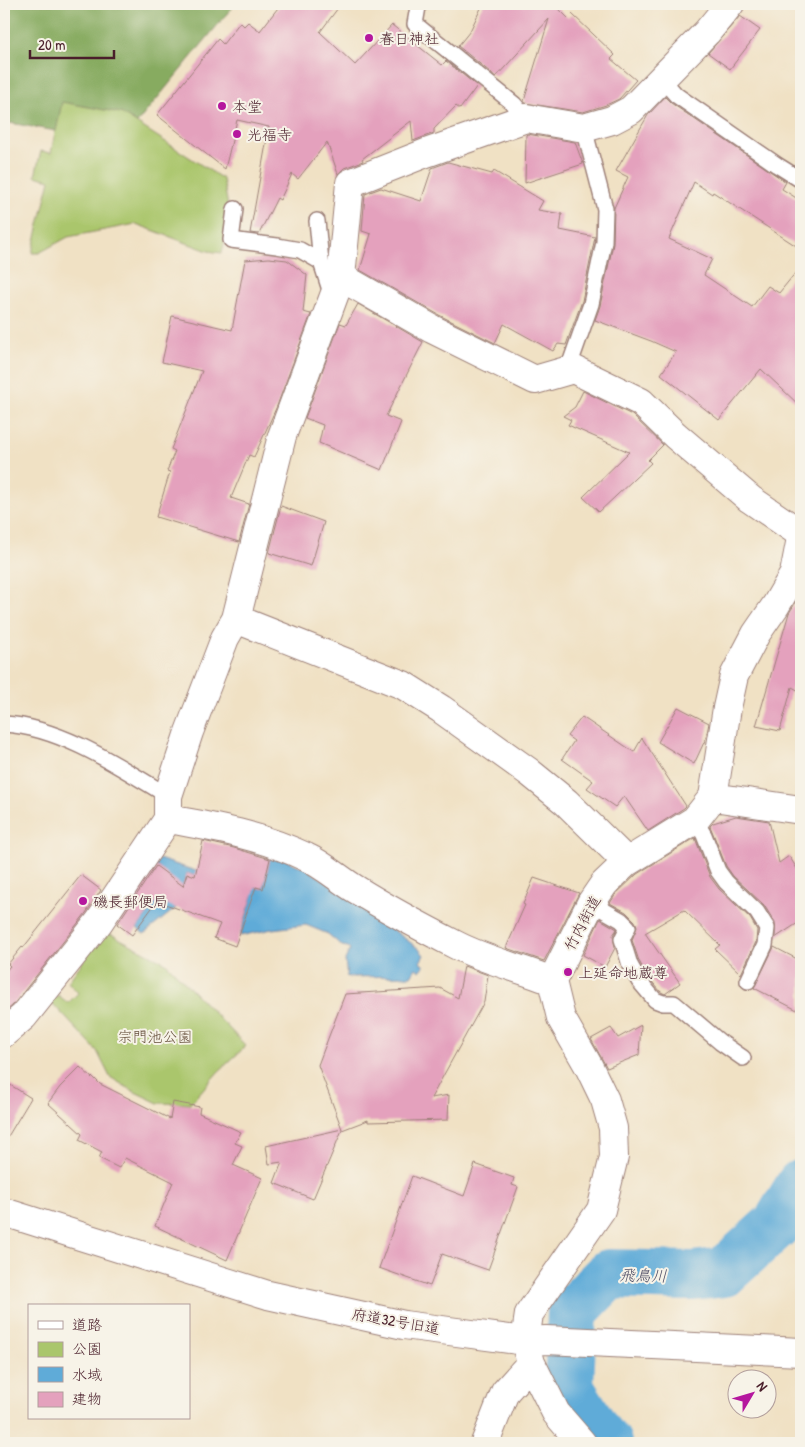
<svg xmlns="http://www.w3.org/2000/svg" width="805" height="1447" font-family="'Patrick Hand','Klee One',sans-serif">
	<rect width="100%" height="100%" fill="#f7f3e8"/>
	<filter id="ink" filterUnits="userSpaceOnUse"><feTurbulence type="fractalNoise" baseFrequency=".02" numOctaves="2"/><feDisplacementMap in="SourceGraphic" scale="10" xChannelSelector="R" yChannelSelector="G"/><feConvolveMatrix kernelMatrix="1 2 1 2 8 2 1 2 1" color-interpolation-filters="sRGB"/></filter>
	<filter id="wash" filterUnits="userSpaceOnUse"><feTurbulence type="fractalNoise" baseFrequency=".0096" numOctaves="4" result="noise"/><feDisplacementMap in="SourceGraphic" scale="20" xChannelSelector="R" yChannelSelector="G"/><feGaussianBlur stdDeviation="1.12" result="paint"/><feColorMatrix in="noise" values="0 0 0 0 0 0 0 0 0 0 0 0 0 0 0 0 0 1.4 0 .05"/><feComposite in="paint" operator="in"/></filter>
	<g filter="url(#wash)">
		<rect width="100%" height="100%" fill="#f0e1c4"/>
		<path fill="#aac66c" stroke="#7a724c" d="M61,101L121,113L223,179L230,217L222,253L208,251L136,224L68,237L39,253H32L50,180L35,176L41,151L51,153Z
			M105,931L166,963L246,1046L218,1072L190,1104L158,1103L133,1091L110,1077L97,1051L51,1002L58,995L68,1003L78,993L68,982Z"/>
		<path fill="#87ab60" stroke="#686546" d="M4,4H235L137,123L121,113L62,102L56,131L4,122Z"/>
		<path fill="#5fabd8" stroke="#546582" d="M271,854L307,869L347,895L419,949L424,955L420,962L424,966L420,971L416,968L411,976L347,977L345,960L350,949L348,947L342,946L328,934L306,925L272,929L240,936L253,895L187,873L176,908L144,934L137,928L173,879L155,865L159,859L196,871L263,889Z"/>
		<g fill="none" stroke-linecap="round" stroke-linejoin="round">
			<path stroke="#5fabd8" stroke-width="50" d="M607,1443L601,1439L569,1388L572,1312L609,1274L693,1276L724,1272L777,1224L801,1184"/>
		</g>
		<g id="blocks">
			<path fill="#e4a1bd" d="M281,4H341L320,32L355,65L392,25L442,65L446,61L477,86L460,109L456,106L434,129V133L413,141L411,121L362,159L363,161L344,168L338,174L327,142L298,179L292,174L280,200L277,198L259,234L250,233L269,127L237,120L225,169L157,115L218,39L223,44L240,22L244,26L248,22L260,31Z
				M483,4H563L559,9L568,18L572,14L615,55L611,59L636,80L619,99L606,105L583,112L525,103L524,101L549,19L496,77L458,46L470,31Z
				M740,16L760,30L730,69L708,53Z
				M665,97L671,103L786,182L782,189L801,201V249L713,192L712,194L694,182L669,239L712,259L704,275L752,307L768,286L779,293L801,266V407L761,369L719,420L661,374L676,352L651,341L595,320L600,306L613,244L614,208L628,177L616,171L648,115Z
				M527,134L575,142L583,164L525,183L526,135Z
				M448,162L492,174L494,171L543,201L538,210L562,214L560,230L595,237L582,301L566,345L558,344L553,351L504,324L495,343L439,315L360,270L371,234L362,231L365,194L381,188L421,201L432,168Z
				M269,258L287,260L307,275L303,312L311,314L277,406L254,457L249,455L231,498L249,504L239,542L156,517L170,472L167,471L175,451L171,449L202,371L162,362L172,316L232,330L245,260Z
				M358,304L423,342L386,416L401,422L382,470L319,443L323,425L305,418L340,323L346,325Z
				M583,391L632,415L663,445L648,460L651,463L599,512L583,497L629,452L568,425L571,420L563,416L575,407Z
				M281,506L324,522L311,566L269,553Z
				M801,594V692L792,687L780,731L756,726L789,613Z
				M678,707L709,723L706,738L694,764L658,742Z
				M582,717L634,752L642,738L686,806L684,808L648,831L624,796L615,807L587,788L593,781L562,759L574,741L567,736Z
				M736,816L769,821L779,863L789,856L801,875V921L775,938V923L764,905L733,876L726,866L710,826L713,823Z
				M695,838L710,877L719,889L750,918L757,930L756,942L741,974L715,949L720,945L684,910L645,933L680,983L665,994L661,992L647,976L639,961L632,940L637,926L635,921L626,912L610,903L616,894L637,874Z
				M203,841L234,848L270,859L263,889L256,887L235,946L214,938L220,924L157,901L132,935L117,924L156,866L183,886L187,873L195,876Z
				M81,875L101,890L86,913L13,1005L4,1013V973L10,966L8,964L22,947L23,948Z
				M534,878L579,893L544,961L506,948L525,905L523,904Z
				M600,919L617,929L613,935L615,948L605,967L583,955Z
				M774,947L801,961V1012L754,988Z
				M464,966L488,975L484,1002L431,1098L449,1095L448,1120L368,1122V1120L342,1130L313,1199L274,1183L282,1162L269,1164L266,1146L342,1129L318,1065L345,994L440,988L458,998Z
				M641,1025L639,1055L607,1068L591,1039L611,1028L618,1038Z
				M80,1067L92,1078L93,1077L100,1084L170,1119L173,1102L200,1107L199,1113L241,1132L235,1143L242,1146L233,1165L262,1178L227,1260L155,1226L173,1182L125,1158L119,1168L99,1158L102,1152L79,1140L82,1134L48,1103L60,1087Z
				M4,1081L31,1098L4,1143Z
				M475,1164L514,1178L512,1185L518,1187L488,1270L442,1254L430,1286L379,1268L412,1176L464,1196Z"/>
		</g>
	</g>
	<g filter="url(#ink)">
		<use href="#blocks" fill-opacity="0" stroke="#9d8078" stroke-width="1"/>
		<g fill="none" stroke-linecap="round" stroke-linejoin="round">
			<g stroke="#9d8078" stroke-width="18">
				<path id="lane" d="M420,4L418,7L415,24L514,104L526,118
					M662,79L676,95L777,165L801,180
					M235,209L231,240L277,246L300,250L321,262L332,296
					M317,221L321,262
					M573,369L572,358L591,304L604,242L605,209L584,128
					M4,724C61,727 120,767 168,796
					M695,820L704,835L718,871L726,882L757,912L767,928L765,945L748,981
					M591,903L621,920L628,927L622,939L630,965L639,981L655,1000L663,1003H674L720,1042L743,1058"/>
			</g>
			<g stroke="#9d8078" stroke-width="30">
				<path id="street" d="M341,277L432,329L535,380L573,369L641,402L675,435L750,499L801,534
					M236,619L403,685L441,709L529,772L566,802L627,862
					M713,797L801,810
					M168,819C215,827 262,836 306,857C324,865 340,880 357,890C389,910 423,928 456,945C487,961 521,968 552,981
					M4,1033L24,1016L99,922L168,819V796L189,732L225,638L236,619L282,436L341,277L350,183L426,153L526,118L584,128L612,120L631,110L707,32L730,4
					M531,1363L556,1413L582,1443
					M485,1443L505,1392L531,1363L525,1341L529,1314L601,1210L614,1157L613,1128L605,1100L588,1065L561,1018L552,981L591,903L604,884L627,862L695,820L713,797L727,708L734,676L756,634L776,605L794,574L801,538"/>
			</g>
			<g stroke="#9d8078" stroke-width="30">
				<path id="secondary" d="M4,1212L268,1295L404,1325L525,1341L546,1340L801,1352"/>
			</g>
			<use href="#lane" stroke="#fff" stroke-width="15"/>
			<use href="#street" stroke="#fff" stroke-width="28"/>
			<use href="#secondary" stroke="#fff" stroke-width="28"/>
		</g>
	</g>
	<g fill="#b5179e" stroke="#f7f3e8" stroke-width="2">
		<circle cx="369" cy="38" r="5"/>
		<circle cx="222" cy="106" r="5"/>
		<circle cx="237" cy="134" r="5"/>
		<circle cx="83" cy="901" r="5"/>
		<circle cx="568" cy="972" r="5"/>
	</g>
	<g text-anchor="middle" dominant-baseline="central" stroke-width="4" stroke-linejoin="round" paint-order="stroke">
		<g font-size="15" fill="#4a1f2b" stroke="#f7f3e8" text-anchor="start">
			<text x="379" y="38">春日神社</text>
			<text x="232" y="106">本堂</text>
			<text x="247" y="134">光福寺</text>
			<text x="93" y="901">磯長郵便局</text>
			<text x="578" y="972">上延命地蔵尊</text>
		</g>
		<g font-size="15" fill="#4a1f2b" stroke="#f7f3e8">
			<text transform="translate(582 923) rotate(-62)">竹内街道</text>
			<text transform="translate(396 1321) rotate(10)">府道32号旧道</text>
		</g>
		<g font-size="15" fill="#67513e" stroke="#f7f3e8">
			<text x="155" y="1036">宗門池公園</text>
		</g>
		<g font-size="16" font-style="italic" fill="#515068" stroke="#f7f3e8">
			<text transform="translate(643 1275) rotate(1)">飛鳥川</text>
		</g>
	</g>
	<rect width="805" height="1447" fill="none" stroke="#f7f3e8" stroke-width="20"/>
	<rect x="28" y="1304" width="162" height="115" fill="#f7f3e8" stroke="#b29e9c"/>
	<rect x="38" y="1321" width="25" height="8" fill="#ffffff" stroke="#b29e9c"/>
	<text x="72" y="1330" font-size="15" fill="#4a1f2b">道路</text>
	<rect x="38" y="1342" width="25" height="15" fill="#aac66c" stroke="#b29e9c"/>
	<text x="72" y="1354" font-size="15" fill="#4a1f2b">公園</text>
	<rect x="38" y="1367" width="25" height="15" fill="#5fabd8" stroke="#b29e9c"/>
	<text x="72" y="1380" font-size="15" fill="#4a1f2b">水域</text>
	<rect x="38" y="1392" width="25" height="15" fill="#e4a1bd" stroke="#b29e9c"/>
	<text x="72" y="1404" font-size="15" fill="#4a1f2b">建物</text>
	<g transform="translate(752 1394) rotate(52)"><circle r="24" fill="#f7f3e8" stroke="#b29e9c"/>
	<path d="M0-4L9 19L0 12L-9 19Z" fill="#b5179e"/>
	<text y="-8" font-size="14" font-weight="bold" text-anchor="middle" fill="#4a1f2b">N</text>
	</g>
	<path d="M30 50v8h84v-8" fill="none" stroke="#4a1f2b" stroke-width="2.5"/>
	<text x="38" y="50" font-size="15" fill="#4a1f2b" stroke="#f7f3e8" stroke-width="4" paint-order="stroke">20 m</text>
</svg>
